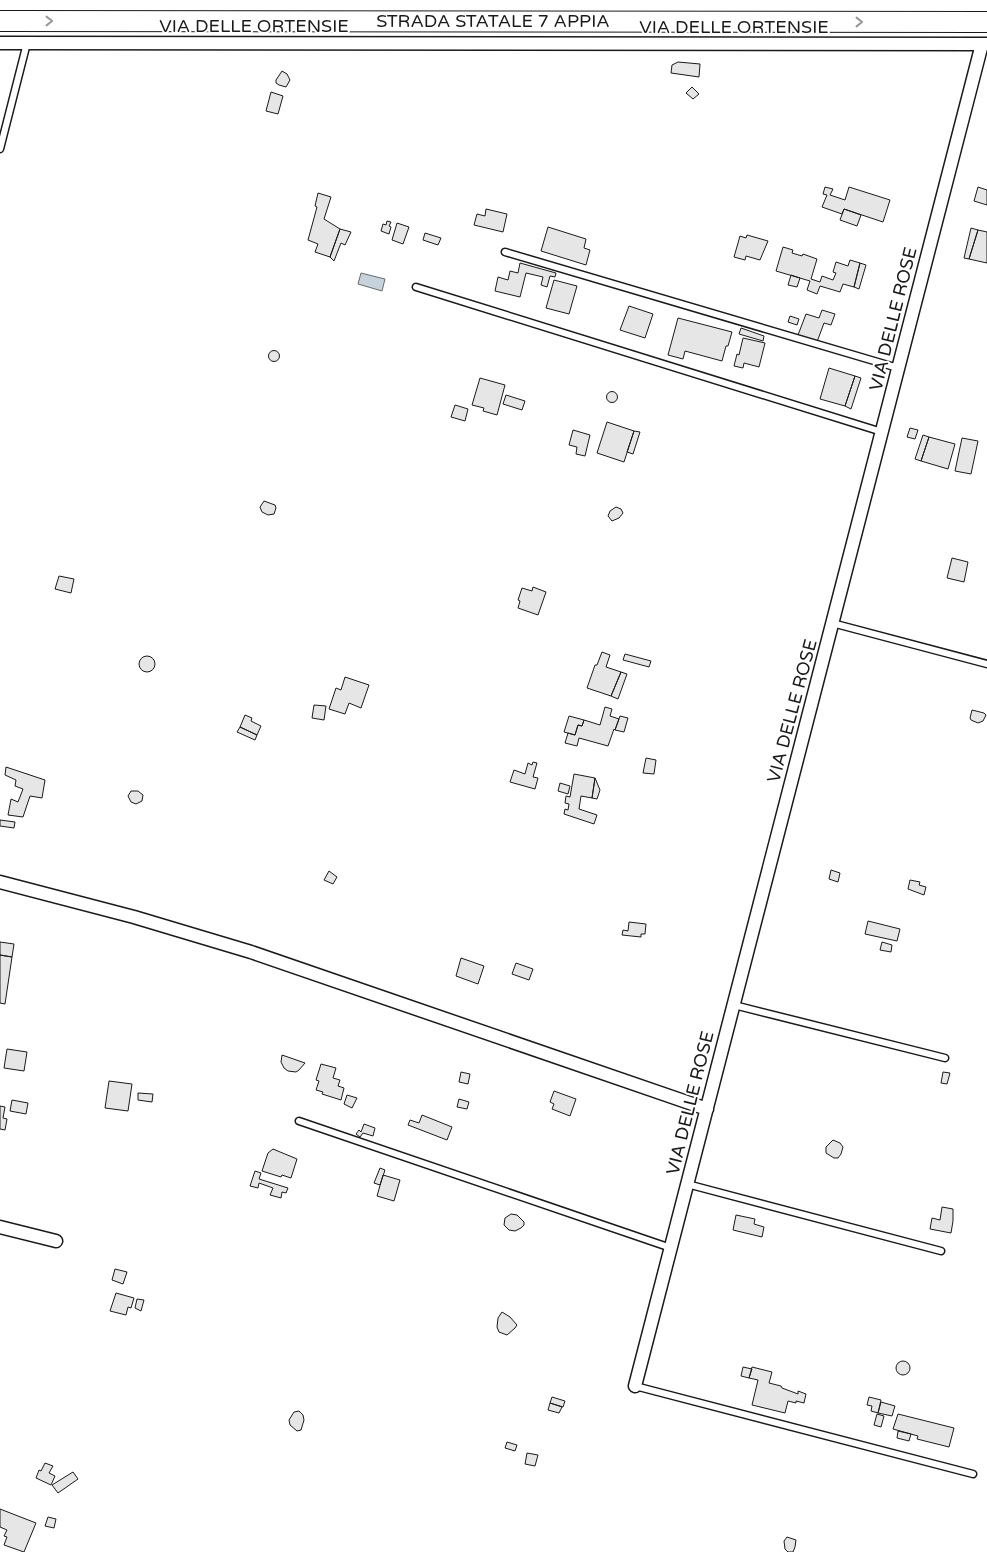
<svg xmlns="http://www.w3.org/2000/svg" width="987" height="1552" font-family="'Varela Round',sans-serif">
	<rect width="100%" height="100%" fill="#fff"/>
	<path fill="#c6d2dc" stroke="#6a6a6a" d="M361,273L385,279L382,291L358,284Z"/>
	<path fill="#e6e6e6" stroke="#1a1a1a" d="M678,62L700,64L699,77L671,73L672,65Z
		M282,71L287,74L290,80L286,87L279,85L276,83V80Z
		M692,87L699,94L693,99L686,93Z
		M271,92L283,96L278,114L266,111Z
		M825,187L833,189L830,195L845,200L849,187L890,200L883,222L844,209L842,214L822,207L827,195L823,194Z
		M978,187L987,190V205L974,201Z
		M318,193L331,197L324,219L340,229L330,257L315,252L318,244L308,240L317,207L315,206Z
		M486,209L507,214L503,232L474,225L477,214L485,216Z
		M844,209L861,215L857,226L840,220Z
		M387,221L391,222L389,226L391,227L389,234L381,231L383,224L386,225Z
		M397,223L409,227L403,244L392,240Z
		M548,227L586,239L584,248L590,250L586,265L541,251Z
		M971,228L978,230L969,259L964,258Z
		M340,229L351,232L345,245L341,243L334,261L330,257Z
		M978,230L987,232V263L969,259Z
		M425,233L441,238L438,245L423,240Z
		M747,235L768,241L760,260L746,256L745,260L734,257L740,236L746,238Z
		M783,247L793,250L792,253L802,256L803,254L817,259L811,279L820,282L822,276L833,280L836,273L833,272L836,262L848,266L850,260L860,263L854,287L843,284L840,292L820,286L817,294L807,290L810,281L776,271Z
		M520,263L556,273L555,277L550,276L547,287L541,285L543,277L526,273L520,297L495,291L498,277L508,280L510,271L518,273Z
		M860,263L866,265L859,289L854,287Z
		M791,275L800,278L797,287L788,285Z
		M554,280L577,286L569,314L546,308Z
		M629,306L653,314L645,338L620,330Z
		M822,310L835,314L831,325L824,323L817,342L798,335L806,314L819,318Z
		M790,316L799,319L797,325L788,322Z
		M678,318L732,332L728,346H726L722,361L685,351L683,359L668,355Z
		M741,328L764,336L763,341L739,334Z
		M743,338L765,343L759,367L744,363L743,368L734,366L737,354L739,355Z
		M268.5 356a5.5 5.5 0 1 1 11 0a5.5 5.5 0 1 1-11 0Z
		M829,368L855,376L845,406L820,399Z
		M855,376L861,378L851,409L845,406Z
		M480,378L505,385L497,415L483,411L484,408L472,405Z
		M606.5 397a5.5 5.5 0 1 1 11 0a5.5 5.5 0 1 1-11 0Z
		M506,395L525,401L522,410L503,404Z
		M455,405L468,409L465,421L451,417Z
		M607,422L634,431L624,462L597,453Z
		M910,428L918,430L915,439L907,437Z
		M573,430L590,435L585,456L576,454L577,447L569,445Z
		M634,431L640,432L633,454L627,452Z
		M923,435L929,437L921,461L915,459Z
		M929,437L955,444L948,469L921,461Z
		M962,438L978,441L971,474L955,471Z
		M264,501L275,505L276,508L274,514L268,515L262,512L260,507Z
		M616,507L621,509L623,513L619,518L612,521L608,516L610,511Z
		M952,558L968,562L964,582L947,578Z
		M59,576L74,579L71,593L55,589Z
		M533,587L546,592L538,615L518,608L520,601L518,600L522,588L532,591Z
		M602,652L610,655L606,667L621,672L611,696L587,688L595,665H597Z
		M625,654L651,661L649,667L623,660Z
		M139 664a8 8 0 1 1 16 0a8 8 0 1 1-16 0Z
		M621,672L627,674L618,699L611,696Z
		M345,677L369,685L361,708L349,703L345,714L329,709L336,688L341,690Z
		M314,705L326,706L324,720L312,718Z
		M605,707L612,709L610,716L619,719L615,730L614,729L608,746L579,738L577,746L565,743L568,733L575,735L578,725L582,726L584,720L600,725Z
		M972,710L984,713L986,715L983,721L978,723L971,720L970,718Z
		M245,715L252,718L251,721L261,726L257,735L240,727Z
		M569,716L584,720L582,726L578,725L575,735L564,732Z
		M620,716L628,718L624,732L615,730Z
		M240,727L257,735L255,740L237,732Z
		M646,758L656,760L654,774L643,773Z
		M533,762L537,763L533,777L538,778L535,789L510,782L514,770L525,774L528,763L532,765Z
		M6,767L45,780L42,798L30,796L23,817L8,815L11,799L18,802L23,789L15,786L16,780L5,775Z
		M574,774L595,778L592,798L581,796L579,809L597,815L594,824L564,814L565,809L568,810L569,804L565,803L566,796L570,797Z
		M595,778L600,790L597,799L592,798Z
		M560,783L570,786L568,794L558,791Z
		M131,791H138L143,795L142,801L136,804L131,802L128,796Z
		M0,820L15,822L14,828L0,826Z
		M831,870L840,873L838,882L829,879Z
		M329,871L337,877L333,884L324,880Z
		M910,880L920,882L919,885L926,887L924,895L908,889Z
		M868,921L900,929L897,941L865,934Z
		M629,922L646,924L645,934H641V937L622,935L623,930L628,931Z
		M0,942L14,944L12,957L0,955Z
		M882,942L892,945L891,952L880,950Z
		M0,955L12,957L5,1004L0,1003Z
		M461,958L484,966L478,984L456,976Z
		M516,963L533,969L529,980L512,974Z
		M7,1049L27,1052L24,1071L4,1068Z
		M282,1055L305,1063L299,1070L296,1072L288,1071L284,1068L281,1062Z
		M321,1064L336,1068L333,1078L340,1080L338,1086L344,1088L341,1100L322,1094L323,1092L316,1090L319,1081L316,1080Z
		M461,1072L470,1074L468,1084L459,1082Z
		M943,1072L950,1073L947,1084L941,1083Z
		M109,1081L132,1084L128,1111L105,1108Z
		M554,1091L576,1099L570,1116L552,1109L554,1104L550,1102Z
		M138,1093L153,1094L152,1102L138,1100Z
		M347,1095L357,1098L352,1108L344,1104Z
		M459,1099L469,1102L467,1109L457,1107Z
		M12,1100L28,1103L26,1114L10,1111Z
		M0,1106L5,1107L3,1118L7,1119L5,1130L0,1129Z
		M422,1115L452,1127L447,1140L408,1125L410,1120L419,1123Z
		M364,1124L375,1128L373,1136L363,1133L360,1137L356,1134L359,1130L361,1132Z
		M833,1140L840,1143L843,1147L841,1154L838,1158H834L826,1153V1147Z
		M273,1149L297,1159L291,1178L282,1175L281,1177L262,1171L268,1153Z
		M380,1168L385,1170L380,1185L374,1183Z
		M255,1171L261,1173L259,1179L288,1188L286,1193L282,1192L281,1198L270,1195L273,1188L259,1183L258,1188L250,1186Z
		M383,1175L400,1180L394,1201L377,1196Z
		M942,1207L953,1209V1221L951,1233L930,1229L932,1218L940,1220Z
		M511,1214L517,1215L524,1222V1225L521,1228L515,1231L509,1230L504,1225L505,1218Z
		M736,1215L755,1219L754,1224L764,1227L762,1237L733,1230Z
		M115,1269L127,1272L123,1284L112,1280Z
		M116,1293L134,1298L131,1308L128,1307L126,1315L110,1311Z
		M137,1299L144,1300L141,1311L135,1308Z
		M502,1312L510,1317L517,1325L515,1328L507,1335L499,1332L497,1327L498,1318Z
		M896 1368a7 7 0 1 1 14 0a7 7 0 1 1-14 0Z
		M743,1367L752,1369L749,1378L741,1376Z
		M752,1367L772,1372L769,1383L781,1386L782,1388L798,1394V1391L806,1394L804,1403L796,1401V1403L788,1401L785,1413L752,1405L758,1380L749,1378Z
		M552,1397L565,1401L563,1407L550,1403Z
		M869,1397L881,1400L878,1413L871,1411L872,1406L867,1405Z
		M881,1402L895,1406L892,1416L878,1413Z
		M550,1403L562,1407L559,1413L548,1410Z
		M299,1411L303,1415L304,1420L301,1430L297,1431L290,1425L289,1420L294,1412Z
		M877,1414L884,1416L881,1427L874,1425Z
		M898,1414L954,1428L949,1447L917,1439L918,1436L893,1429Z
		M898,1431L911,1434L909,1441L897,1438Z
		M507,1442L517,1445L515,1451L505,1448Z
		M527,1453L538,1455L535,1466L525,1464Z
		M45,1463L53,1466L49,1473L55,1476L51,1485L36,1478L39,1470L41,1471Z
		M73,1472L78,1479L58,1493L52,1485Z
		M0,1509L36,1523L24,1552L4,1545L7,1537L4,1536L7,1530L0,1527Z
		M48,1517L56,1519L54,1528L45,1526Z
		M787,1537L796,1540L795,1547L793,1552H788L785,1549L784,1541Z"/>
	<g fill="none" stroke-linecap="round" stroke-linejoin="round">
		<g stroke="#1a1a1a" stroke-width="9">
			<path id="service" d="M0,149L27,43
				M505,252L898,368
				M416,287L882,432
				M832,623L987,664
				M734,1005L945,1058
				M299,1121L671,1248
				M687,1184L941,1251
				M635,1386L973,1474"/>
		</g>
		<g stroke="#1a1a1a" stroke-width="15">
			<path id="minor" d="M0,43L987,44
				M0,882L134,917L251,952L707,1109
				M0,1227L56,1241
				M635,1386L982,44"/>
		</g>
		<g stroke="#1a1a1a" stroke-width="22">
			<path id="trunk" d="M0,21L987,22"/>
		</g>
		<use href="#service" stroke="#fff" stroke-width="6"/>
		<use href="#minor" stroke="#fff" stroke-width="12"/>
		<use href="#trunk" stroke="#fff" stroke-width="20"/>
	</g>
	<defs><path id="oneway-chevron" d="M-2-3.5L2.5 0L-2 3.5" fill="none" stroke-width="1.6" stroke-linecap="round" stroke-linejoin="round" transform="scale(1.25)"/></defs>
	<g stroke="#989898">
		<use href="#oneway-chevron" transform="translate(49 21)"/>
		<use href="#oneway-chevron" transform="translate(859 22)"/>
	</g>
	<g text-anchor="middle" dominant-baseline="central" stroke-width="4" stroke-linejoin="round" paint-order="stroke">
		<g font-size="18" fill="#1a1a1a" stroke="#fff">
			<text x="493" y="21">STRADA STATALE 7 APPIA</text>
			<text x="254" y="26">VIA DELLE ORTENSIE</text>
			<text x="734" y="27">VIA DELLE ORTENSIE</text>
			<text transform="translate(893 319) rotate(-76)">VIA DELLE ROSE</text>
			<text transform="translate(792 711) rotate(-75)">VIA DELLE ROSE</text>
			<text transform="translate(690 1103) rotate(-76)">VIA DELLE ROSE</text>
		</g>
	</g>
</svg>
